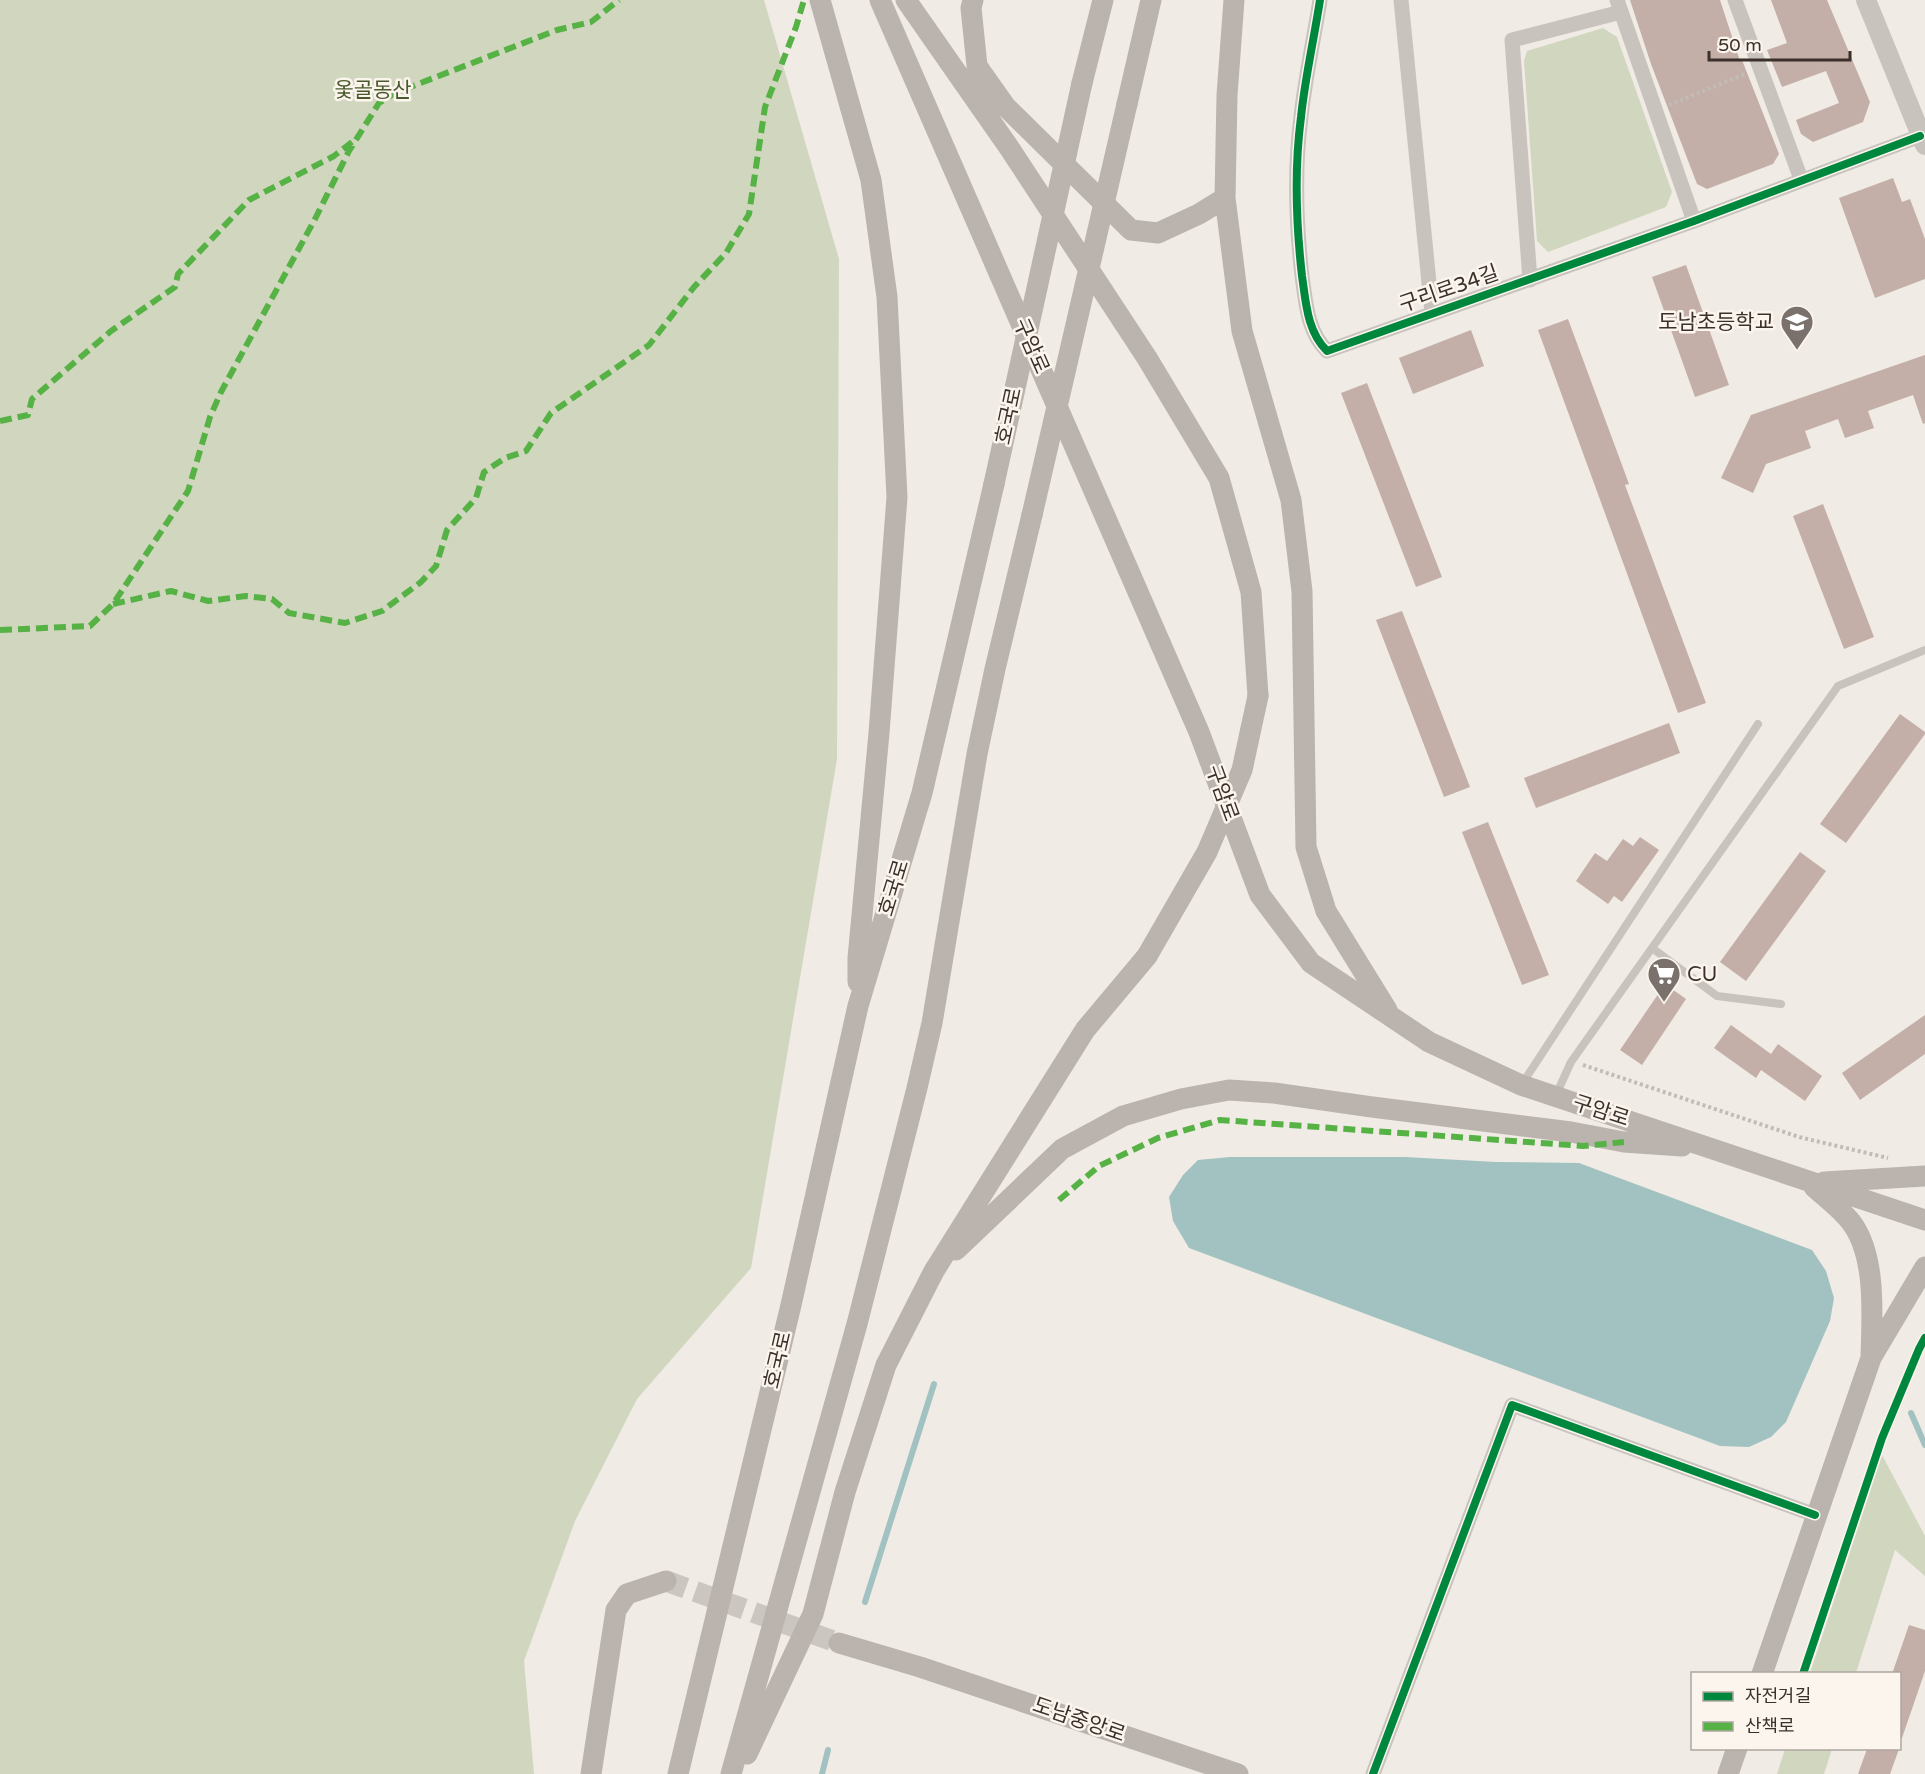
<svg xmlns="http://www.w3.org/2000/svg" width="1925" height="1774" font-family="'Varela Round','Noto Sans KR',sans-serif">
	<rect width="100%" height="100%" fill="#f0ebe5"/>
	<path fill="#d1d6bf" d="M0,0H764L839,259L837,759L751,1268L637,1399L575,1521L524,1661L534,1774H0Z
		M1603,28L1617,37L1672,192L1666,207L1548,252L1537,241L1524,61L1527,51Z
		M1882,1455L1925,1536V1576L1895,1550L1856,1673H1810Z
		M1785,1749V1748L1832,1749L1824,1774H1777Z"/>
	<path fill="#a1c2c1" d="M1230,1157H1405L1496,1162L1579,1163L1812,1250L1826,1271L1834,1298L1830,1321L1786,1422L1771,1437L1749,1447L1720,1446L1189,1248L1173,1221L1169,1197L1183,1175L1198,1160Z"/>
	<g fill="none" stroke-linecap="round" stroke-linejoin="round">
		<path stroke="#a1c2c1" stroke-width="6" d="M1911,1413L1925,1445
			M865,1602L934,1384
			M822,1774L828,1750"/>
	</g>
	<path fill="#c3afa7" d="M1630,0H1720L1740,61L1742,60L1779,154L1773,164L1707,189L1697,184L1651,64Z
		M1771,0H1827L1870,102L1863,122L1813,142L1801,134L1796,120L1839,103L1826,71L1782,87L1767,50L1787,43Z
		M1893,178L1902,202L1910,199L1925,239V279L1875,298L1839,198Z
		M1686,265L1729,385L1695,397L1652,277Z
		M1568,319L1629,484L1625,485L1706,703L1678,713L1538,330Z
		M1471,330L1484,366L1413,394L1399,358Z
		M1925,355V423L1923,424L1913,395L1868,411L1874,428L1845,438L1838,419L1805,431L1811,448L1766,464L1753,493L1721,478L1751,415Z
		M1367,383L1442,577L1416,587L1341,393Z
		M1823,504L1874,637L1844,649L1793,516Z
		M1402,611L1470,787L1444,797L1376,620Z
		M1900,714L1925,732V734L1846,843L1820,824Z
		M1669,723L1680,753L1536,808L1524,778Z
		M1488,822L1549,975L1522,985L1462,832Z
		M1640,837L1659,850L1622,902L1614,896L1608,904L1576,881L1595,853L1607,861L1623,839L1633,846Z
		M1800,852L1826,871L1746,981L1720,962Z
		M1665,984L1686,999L1642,1065L1620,1050Z
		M1925,1015V1054L1860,1100L1842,1073Z
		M1731,1025L1771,1054L1778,1044L1822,1076L1805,1101L1761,1070L1756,1078L1714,1048Z
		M1909,1625L1925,1630V1671L1902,1738H1899V1674H1892Z
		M1867,1749H1899L1890,1774H1858Z"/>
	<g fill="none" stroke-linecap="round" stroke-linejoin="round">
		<path stroke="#ccc6c0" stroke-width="21" stroke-dasharray="21 10" stroke-linecap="butt" d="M666,1581L839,1643"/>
		<path stroke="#c2bbb6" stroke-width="4" stroke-dasharray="3 3" stroke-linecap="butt" d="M1669,105L1745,74
			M1583,1065L1799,1137L1888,1158"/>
		<path stroke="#c9c3be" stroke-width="8" d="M1652,948L1717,996L1781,1004
			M1522,1084L1758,724
			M1556,1095L1571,1062L1838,686L1925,650"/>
		<path stroke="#c9c3be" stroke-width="15" d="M1320,0C1314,39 1305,78 1301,117C1294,170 1296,223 1302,276C1306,303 1307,331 1327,351L1694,221L1920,136
			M1401,0L1432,313
			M1617,0L1694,221
			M1735,0L1801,179
			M1530,280L1512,40L1621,12
			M1373,1774L1512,1405L1815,1515"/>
		<path stroke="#c9c3be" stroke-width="20" d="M1866,0L1925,145"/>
		<path stroke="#bab3ae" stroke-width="21" d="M820,0L871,180L887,297L897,497L879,733L858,958V982
			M880,0L1199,732L1260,895L1311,963L1429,1042L1521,1085L1925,1220
			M906,0L1010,149L1147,358L1219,478L1251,592L1258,696
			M973,0L971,8L977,66L1006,107L1131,230L1158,233L1199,214L1225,198
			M1234,0L1227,95L1225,198L1242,331L1291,500L1302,591L1306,847L1326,911L1387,1010
			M1082,83L1103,0
			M1127,104L1151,0
			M1824,1182L1925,1176
			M1814,1187C1826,1198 1841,1209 1851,1222C1877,1256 1872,1317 1871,1358
			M956,1250L1062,1149L1123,1116L1181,1099L1229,1090L1274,1093L1372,1107L1571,1132L1624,1142L1682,1146
			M839,1643L920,1667L1238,1774
			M1762,1674L1871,1358L1925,1267
			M747,1754L813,1614L845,1492L886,1365L934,1271L1085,1030L1147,956
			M591,1774L616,1610L627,1594L666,1581
			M678,1774L791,1305L858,1006L922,793L994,484
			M731,1774L857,1324L917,1088L932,1023L977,754L995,669L1032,515
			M1728,1774L1737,1748"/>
		<path stroke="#bab3ae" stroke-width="21" d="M994,484L1082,83
			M1032,515L1127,104
			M1147,956L1207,852L1242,770L1258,696"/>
		<path stroke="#57b246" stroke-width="6" stroke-dasharray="12 6" stroke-linecap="butt" d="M0,421L28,415L32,399L111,331L175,287L178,274L249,200L334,156L352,142
			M113,604L171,591L208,601L246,596L272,599L289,613L345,623L382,611L421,582L436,566L447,530L476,498L484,472L505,458L526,451L551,413L649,345L694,287L726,253L749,214L765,107L796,27L804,0
			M0,630L90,626L113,604L188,491L210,417L221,392L315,219L349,151L379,103L395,93L557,30L591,22L619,0
			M1059,1200L1099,1166L1158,1138L1220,1120L1583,1146L1624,1142"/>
		<g stroke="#fbf5ee" stroke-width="11">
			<path id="cycleway" d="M1320,0C1314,39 1305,78 1301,117C1294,170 1296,223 1302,276C1306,303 1307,331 1327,351L1694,221L1920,136
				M1803,1674L1882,1438L1919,1349L1925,1338
				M1373,1774L1512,1405L1815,1515"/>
		</g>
		<use href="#cycleway" stroke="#00873e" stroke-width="8"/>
	</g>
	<defs>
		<g id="school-pin" transform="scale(1.725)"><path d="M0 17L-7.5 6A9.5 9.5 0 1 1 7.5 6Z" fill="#7a716c" stroke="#fbf5ee"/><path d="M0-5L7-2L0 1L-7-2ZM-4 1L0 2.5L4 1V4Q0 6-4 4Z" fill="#fff"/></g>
		<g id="supermarket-pin" transform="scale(1.725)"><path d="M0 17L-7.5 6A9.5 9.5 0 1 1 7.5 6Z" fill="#7a716c" stroke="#fbf5ee"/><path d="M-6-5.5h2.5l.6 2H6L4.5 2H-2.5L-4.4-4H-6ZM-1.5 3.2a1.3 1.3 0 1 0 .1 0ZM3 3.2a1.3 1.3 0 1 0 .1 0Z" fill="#fff"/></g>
	</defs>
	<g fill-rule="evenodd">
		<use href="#school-pin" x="1797" y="322"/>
		<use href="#supermarket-pin" x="1664" y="974"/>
	</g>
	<g text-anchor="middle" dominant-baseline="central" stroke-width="5" stroke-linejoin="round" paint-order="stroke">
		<g font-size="21" fill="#4a5a2e" stroke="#fbf5ee">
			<text x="373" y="90">옻골동산</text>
		</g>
		<g font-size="21" fill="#3b302b" stroke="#fbf5ee">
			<text transform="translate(1449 289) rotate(-19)">구리로34길</text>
			<text transform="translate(1031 346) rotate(66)">구암로</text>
			<text transform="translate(1009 416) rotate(-78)">호국로</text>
			<text transform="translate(1222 793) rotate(70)">구암로</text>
			<text transform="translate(894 888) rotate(-73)">호국로</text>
			<text transform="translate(1601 1111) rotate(18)">구암로</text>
			<text transform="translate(778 1360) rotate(-77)">호국로</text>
			<text transform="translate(1079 1720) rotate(19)">도남중앙로</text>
		</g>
		<g font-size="21" fill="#3b302b" stroke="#fbf5ee" text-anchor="end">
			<text x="1774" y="322">도남초등학교</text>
			<text x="1687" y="974" text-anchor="start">CU</text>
		</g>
	</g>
	<rect x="1691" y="1672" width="210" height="78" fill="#fbf5ee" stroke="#aea6a0" stroke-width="1.5"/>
	<rect x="1703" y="1692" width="30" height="9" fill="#00873e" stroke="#aea6a0" stroke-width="1.5"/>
	<text x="1745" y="1702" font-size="18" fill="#3b302b">자전거길</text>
	<rect x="1703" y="1722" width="30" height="9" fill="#57b246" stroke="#aea6a0" stroke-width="1.5"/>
	<text x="1745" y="1732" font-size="18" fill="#3b302b">산책로</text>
	<path d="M1709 51v9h141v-9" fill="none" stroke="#3b302b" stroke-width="3"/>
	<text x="1718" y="51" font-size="18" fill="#3b302b" stroke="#fbf5ee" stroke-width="4.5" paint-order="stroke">50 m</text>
</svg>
